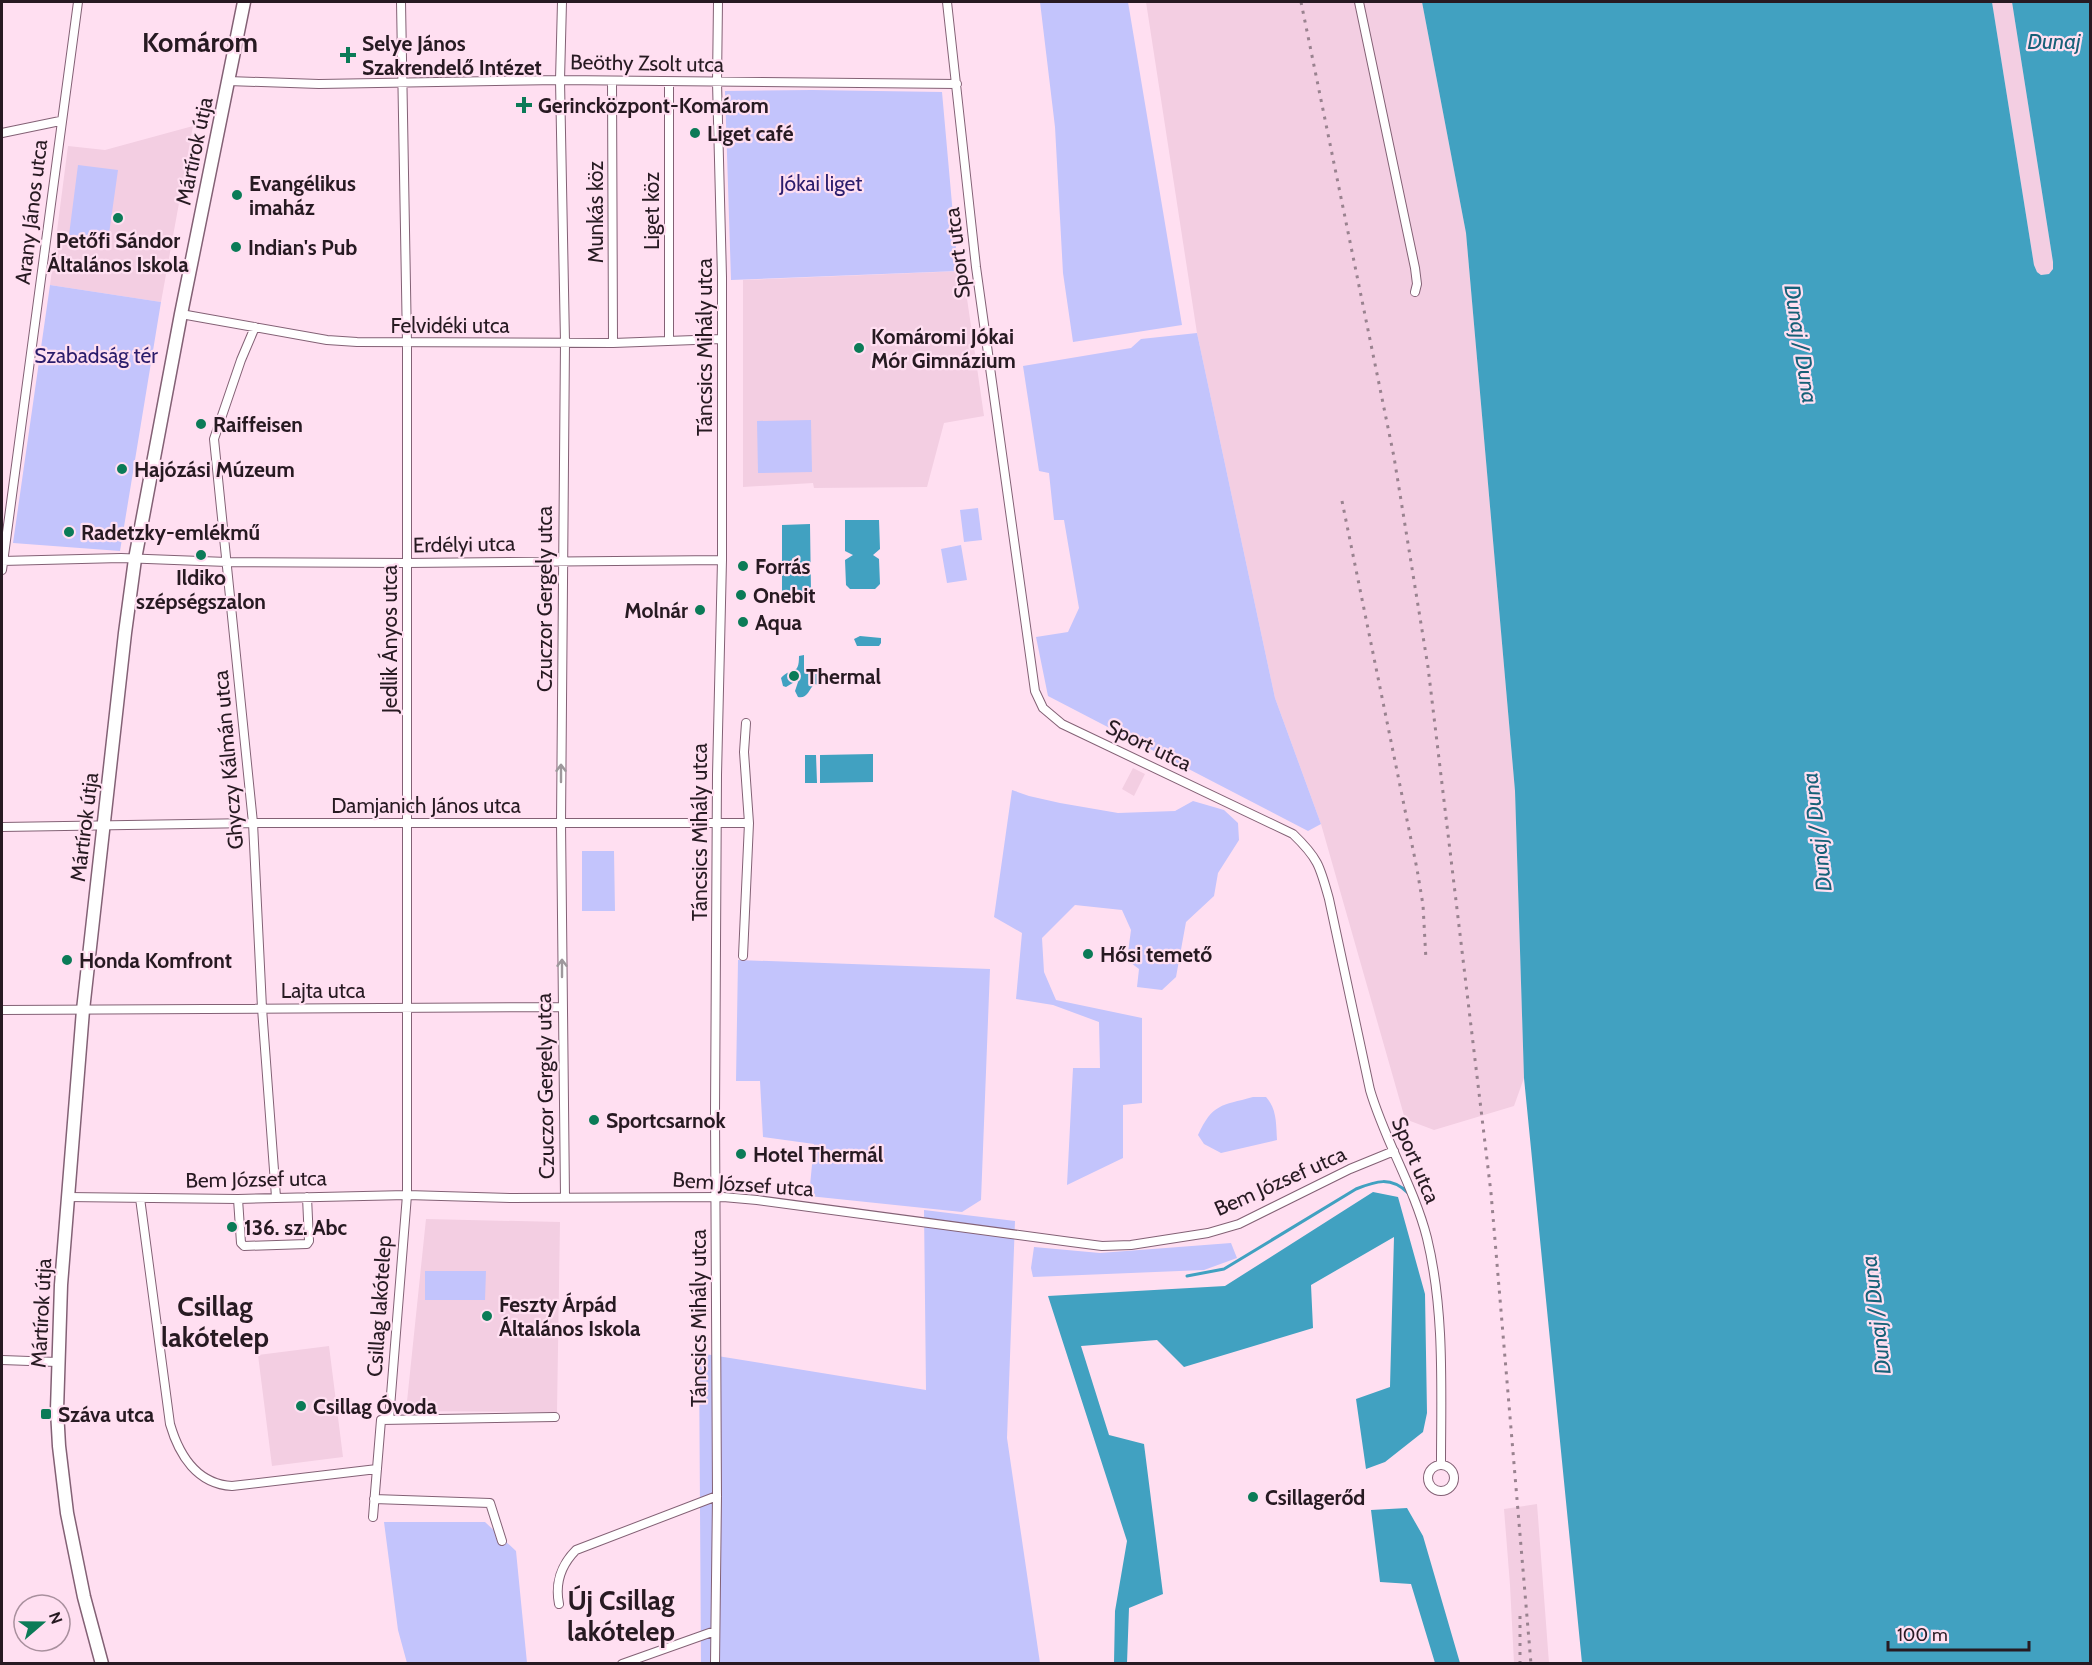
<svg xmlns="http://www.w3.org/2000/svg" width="2092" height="1665" font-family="Cabin,sans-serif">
	<rect width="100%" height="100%" fill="#ffdff1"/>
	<path fill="#f3cee2" d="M1146,2H1422L1466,233L1515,791L1524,1078L1514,1106L1434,1130L1405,1119L1321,824L1275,698L1197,333Z
		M1992,2H2012L2053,262V269L2049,274L2041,275L2037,272L2034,265Z
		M193,126L161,302L50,285L68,146L105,150Z
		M963,271L984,416L944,423L927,487L814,488L813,483L743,487V280Z
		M1133,768L1145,774L1134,796L1122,789Z
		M426,1219L560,1222L557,1412L406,1411Z
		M329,1346L343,1457L272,1466L258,1355Z
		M1537,1504L1549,1663H1514L1510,1585L1504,1509Z"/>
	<path fill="#c3c4fc" d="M1040,2H1128L1182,325L1073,342L1063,273L1055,127Z
		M812,90L942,92L958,271L731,280L725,91Z
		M78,165L118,170L108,241L69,235Z
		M50,285L161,302L120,551L13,543Z
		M1197,333L1275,698L1321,824L1308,831L1048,696L1036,637L1068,632L1079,608L1064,520H1054L1049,473L1039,471L1023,366L1131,348L1141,339Z
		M811,420L812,472L758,473L757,421Z
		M978,508L982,540L964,542L960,510Z
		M961,545L967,580L947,583L941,549Z
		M1012,790L1029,796L1060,803L1118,813L1175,811L1193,801L1224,810L1238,823L1239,840L1218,873L1214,896L1186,922L1176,977L1162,990L1137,987L1139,969L1127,960L1131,930L1122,910L1075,905L1042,938L1044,972L1056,1000L1142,1018V1103L1123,1105V1158L1067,1185L1073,1068H1100L1099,1022L1053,1005L1016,999L1022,933L994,917Z
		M582,851H614L615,911H582Z
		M738,960L990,969L981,1200L962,1212L809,1196L814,1144L763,1137L760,1081H736Z
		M1253,1097H1266C1277,1109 1276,1124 1277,1140L1221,1153L1204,1144L1198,1135C1213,1103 1221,1106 1253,1097Z
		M924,1210L1015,1221L1007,1438L1040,1663H701L699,1353L926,1390Z
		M1231,1243L1237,1258L1204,1270L1033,1277L1031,1268L1034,1247L1100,1253Z
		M425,1271H486L485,1300H425Z
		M384,1522H485L516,1551L527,1663H407L398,1630Z"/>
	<path fill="#41a1c1" d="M1422,2H1992L2034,265L2037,272L2041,275L2049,274L2053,269V262L2012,2H2090V1663H1582L1524,1078L1515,791L1466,233Z
		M845,520H879L880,549L873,555L879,559L880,584L875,589H850L846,585L845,560L853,555L845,551Z
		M810,524L811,593H782V525Z
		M860,636L881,638V643L879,646H857L854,639Z
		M804,655V669L807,673L822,670L828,673L829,682L822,685L814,684C809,690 807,699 798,697L795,691L798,682L796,681L786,687L783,686L781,678C792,666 799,677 799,656Z
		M873,754V782L820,783V755Z
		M805,755H816L817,783H805Z
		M1373,1192L1398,1197L1425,1294L1427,1413L1423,1432L1385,1462L1366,1469L1356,1399L1390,1387L1394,1237L1311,1285L1313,1328L1184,1367L1157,1340L1081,1346L1109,1435L1144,1444L1163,1594L1129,1608L1127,1663H1114L1115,1611L1127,1541L1048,1296L1225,1286Z
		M1407,1508L1423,1536L1460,1663H1435L1411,1584L1380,1582L1371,1510Z"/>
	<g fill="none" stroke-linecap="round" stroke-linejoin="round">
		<path stroke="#41a1c1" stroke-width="3" d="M1187,1276L1224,1269L1356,1189C1376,1181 1391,1176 1408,1193"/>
		<g stroke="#836175" stroke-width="10">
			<path id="minor" d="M562,2L560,80L565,342L561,823L565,1197
				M947,2L976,267L1035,691L1043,708L1062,724L1293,834C1318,858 1320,866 1329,899L1370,1090C1385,1141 1414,1187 1427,1238C1445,1312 1441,1390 1441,1465
				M1359,2L1415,268L1417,284L1415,292
				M228,81L319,84L560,80L957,84
				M612,81L613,343
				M2,133L60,121
				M181,314L327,340L357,342L613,343L722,339
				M255,327L241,360L214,439L253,823L262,1008L276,1197
				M669,341V82
				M2,561L121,558L227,562L407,563L722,560
				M2,570L78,2
				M746,723L744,752L749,823
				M2,827L253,823H749L743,956
				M2,1010L562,1007
				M67,1197L238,1199L407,1195L512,1198L723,1197L757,1200L1071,1242L1102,1246L1131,1245L1208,1233L1239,1224L1350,1169L1394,1151
				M140,1198L170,1424C179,1455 197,1484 232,1486L377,1469
				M238,1199L241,1243L244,1246L307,1244L309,1241L307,1197
				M2,1360L57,1362
				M389,1420L407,1195V344L401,2
				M1428 1478a13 13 0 1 1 26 0a13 13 0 1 1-26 0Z
				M374,1499L490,1503L502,1541
				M373,1517L381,1420L555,1417
				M559,1604C555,1584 561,1565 576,1550L717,1496
				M622,1664L715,1631
				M715,1664L717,1496L715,1115L717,775L722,560V277L717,82L718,2"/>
		</g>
		<g stroke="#836175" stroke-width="15">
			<path id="primary" d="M102,1664L84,1597L67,1513L59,1446L57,1410L61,1285L83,1010L125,633L135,559L181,314L244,2"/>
		</g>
		<use href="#minor" stroke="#fff" stroke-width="8"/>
		<use href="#primary" stroke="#fff" stroke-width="12"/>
		<path stroke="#99828f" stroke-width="3" stroke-dasharray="3 6" stroke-linecap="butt" d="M1301,2L1394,457L1428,667L1491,1193L1531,1664
			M1342,501L1417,869L1423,905L1426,960
			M1520,1616V1664"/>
	</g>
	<defs><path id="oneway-shaft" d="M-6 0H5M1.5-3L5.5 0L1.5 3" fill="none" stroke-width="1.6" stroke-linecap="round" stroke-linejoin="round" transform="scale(1.5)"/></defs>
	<g stroke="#9e989c">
		<use href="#oneway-shaft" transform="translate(561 773) rotate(-90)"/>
		<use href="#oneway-shaft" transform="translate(562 968) rotate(-90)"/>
	</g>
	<g fill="#0b7b57" stroke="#ffdff1" stroke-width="2">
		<path d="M345 46h6v6h6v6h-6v6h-6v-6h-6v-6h6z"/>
		<path d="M521 96h6v6h6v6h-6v6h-6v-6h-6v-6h6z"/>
		<circle cx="695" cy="133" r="6"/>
		<circle cx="237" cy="195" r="6"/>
		<circle cx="118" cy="218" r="6"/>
		<circle cx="236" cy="247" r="6"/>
		<circle cx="859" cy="348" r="6"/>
		<circle cx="201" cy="424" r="6"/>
		<circle cx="122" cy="469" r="6"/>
		<circle cx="69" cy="532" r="6"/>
		<circle cx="201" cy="555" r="6"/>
		<circle cx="743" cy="566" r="6"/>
		<circle cx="741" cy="595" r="6"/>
		<circle cx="700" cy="610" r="6"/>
		<circle cx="743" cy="622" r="6"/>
		<circle cx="794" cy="676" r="6"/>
		<circle cx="1088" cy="954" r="6"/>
		<circle cx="67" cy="960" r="6"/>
		<circle cx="594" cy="1120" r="6"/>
		<circle cx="741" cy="1154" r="6"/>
		<circle cx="232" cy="1227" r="6"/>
		<circle cx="487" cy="1316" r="6"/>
		<circle cx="301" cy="1406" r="6"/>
		<rect x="40" y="1408" width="12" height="12" rx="3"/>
		<circle cx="1253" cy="1497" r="6"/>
	</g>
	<g text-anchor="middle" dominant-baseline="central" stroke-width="4.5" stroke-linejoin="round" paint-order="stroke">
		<g font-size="21" font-weight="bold" fill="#271a22" stroke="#ffdff1" text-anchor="start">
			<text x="362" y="43">Selye János<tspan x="362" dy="24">Szakrendelő Intézet</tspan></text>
			<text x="538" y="105">Gerincközpont-Komárom</text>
			<text x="707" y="133">Liget café</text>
			<text x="249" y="183">Evangélikus<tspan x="249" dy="24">imaház</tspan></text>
			<text x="118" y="240" text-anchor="middle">Petőfi Sándor<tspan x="118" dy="24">Általános Iskola</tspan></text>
			<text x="248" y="247">Indian's Pub</text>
			<text x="871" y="336">Komáromi Jókai<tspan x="871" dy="24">Mór Gimnázium</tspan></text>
			<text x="213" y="424">Raiffeisen</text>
			<text x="134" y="469">Hajózási Múzeum</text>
			<text x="81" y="532">Radetzky-emlékmű</text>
			<text x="755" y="566">Forrás</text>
			<text x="201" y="577" text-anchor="middle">Ildiko<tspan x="201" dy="24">szépségszalon</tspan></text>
			<text x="753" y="595">Onebit</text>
			<text x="688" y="610" text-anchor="end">Molnár</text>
			<text x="755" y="622">Aqua</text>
			<text x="806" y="676">Thermal</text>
			<text x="1100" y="954">Hősi temető</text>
			<text x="79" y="960">Honda Komfront</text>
			<text x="606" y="1120">Sportcsarnok</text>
			<text x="753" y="1154">Hotel Thermál</text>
			<text x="244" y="1227">136. sz. Abc</text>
			<text x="499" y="1304">Feszty Árpád<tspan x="499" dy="24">Általános Iskola</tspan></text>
			<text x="313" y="1406">Csillag Óvoda</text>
			<text x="58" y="1414">Száva utca</text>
			<text x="1265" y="1497">Csillagerőd</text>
		</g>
		<g font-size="21" fill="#271a22" stroke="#ffdff1">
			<text transform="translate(647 63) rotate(1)">Beöthy Zsolt utca</text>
			<text transform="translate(194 151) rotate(-78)">Mártírok útja</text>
			<text transform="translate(651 211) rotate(-90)">Liget köz</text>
			<text transform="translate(31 212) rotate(-83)">Arany János utca</text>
			<text transform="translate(595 212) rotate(-90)">Munkás köz</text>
			<text transform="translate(957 253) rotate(-97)">Sport utca</text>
			<text x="450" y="325">Felvidéki utca</text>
			<text transform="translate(704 347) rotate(-90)">Táncsics Mihály utca</text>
			<text transform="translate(464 544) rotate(-1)">Erdélyi utca</text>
			<text transform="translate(544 599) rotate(-90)">Czuczor Gergely utca</text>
			<text transform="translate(389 639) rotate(-90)">Jedlik Ányos utca</text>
			<text transform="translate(1149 745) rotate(26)">Sport utca</text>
			<text transform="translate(228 760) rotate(-95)">Ghyczy Kálmán utca</text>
			<text x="426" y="805">Damjanich János utca</text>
			<text transform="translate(84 827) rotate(-83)">Mártírok útja</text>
			<text transform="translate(699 832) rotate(-90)">Táncsics Mihály utca</text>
			<text x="323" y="990">Lajta utca</text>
			<text transform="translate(545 1086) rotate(-91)">Czuczor Gergely utca</text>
			<text transform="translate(1416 1160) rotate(67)">Sport utca</text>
			<text transform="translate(256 1179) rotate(-1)">Bem József utca</text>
			<text transform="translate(1280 1181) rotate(-24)">Bem József utca</text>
			<text transform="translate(743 1184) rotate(4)">Bem József utca</text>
			<text transform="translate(379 1306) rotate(-86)">Csillag lakótelep</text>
			<text transform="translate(41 1313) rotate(-87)">Mártírok útja</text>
			<text transform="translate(698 1318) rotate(-90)">Táncsics Mihály utca</text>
		</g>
		<g font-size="21" fill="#2a1c6b" stroke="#ffdff1">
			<text x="821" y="183">Jókai liget</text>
			<text x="96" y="355">Szabadság tér</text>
		</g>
		<g font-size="22" font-style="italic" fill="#156077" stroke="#ffdff1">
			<text x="2054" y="41">Dunaj</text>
			<text transform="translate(1801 344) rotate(81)">Dunaj / Duna</text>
			<text transform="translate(1817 832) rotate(-97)">Dunaj / Duna</text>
			<text transform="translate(1876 1315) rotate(-97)">Dunaj / Duna</text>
		</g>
		<g font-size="27" font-weight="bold" fill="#271a22" stroke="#ffdff1">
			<text x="200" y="42">Komárom</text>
			<text x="215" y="1306">Csillag<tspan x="215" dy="31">lakótelep</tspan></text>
			<text x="621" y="1600">Új Csillag<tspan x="621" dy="31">lakótelep</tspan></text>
		</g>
	</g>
	<rect width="2092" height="1665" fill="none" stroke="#271a22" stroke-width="6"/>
	<g transform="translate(42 1623) rotate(70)"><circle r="28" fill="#ffdff1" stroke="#a9909e" stroke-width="1.5"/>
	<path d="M0-4.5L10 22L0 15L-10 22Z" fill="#0b7b57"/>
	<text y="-9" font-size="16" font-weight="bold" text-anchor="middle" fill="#271a22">N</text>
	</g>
	<path d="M1888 1641v9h141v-9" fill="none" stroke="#271a22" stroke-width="3"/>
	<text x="1897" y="1641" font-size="18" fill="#271a22" stroke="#ffdff1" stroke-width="4.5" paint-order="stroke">100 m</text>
</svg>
